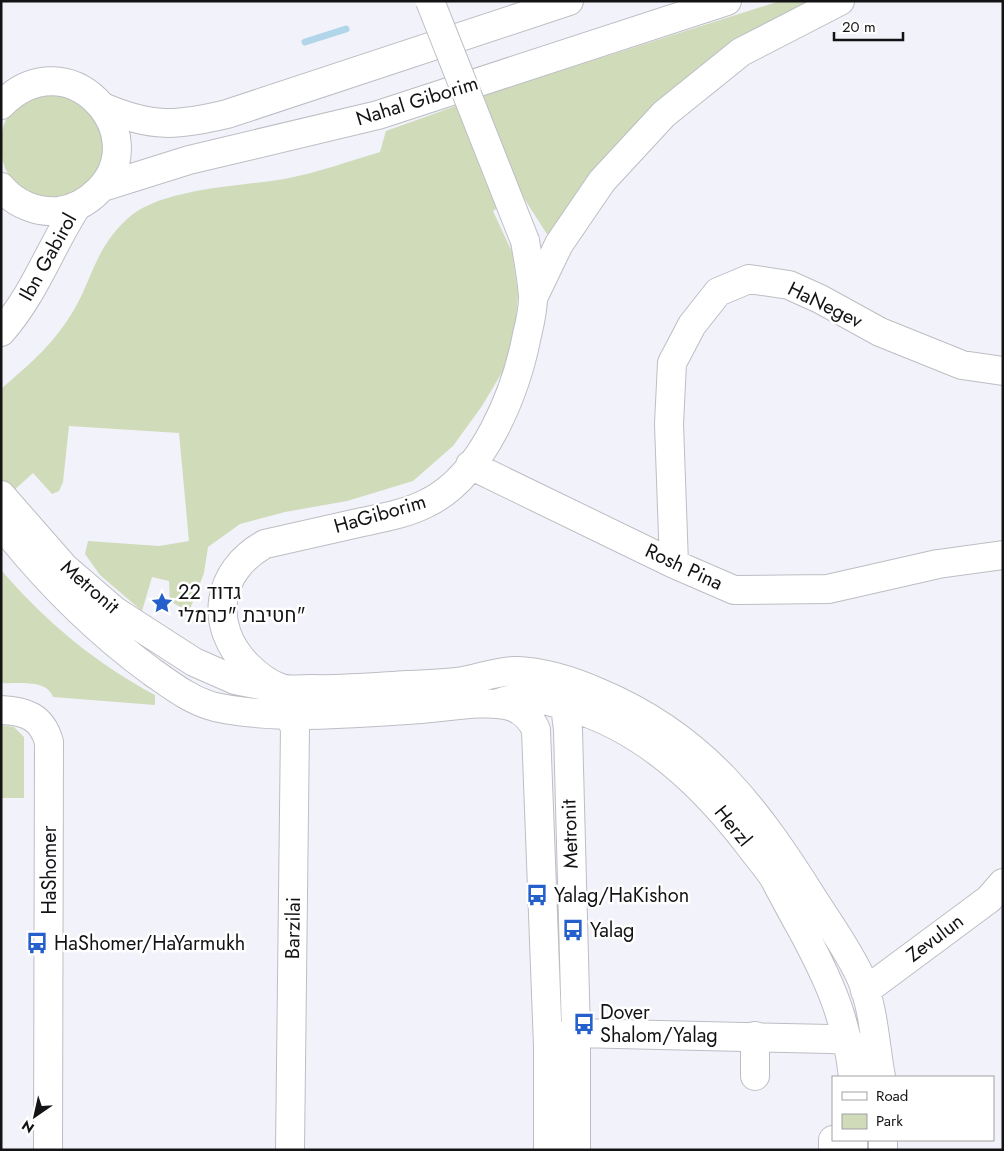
<svg xmlns="http://www.w3.org/2000/svg" width="1004" height="1151" font-family="Jost,Heebo,sans-serif">
	<rect width="100%" height="100%" fill="#f2f2fa"/>
	<path fill="#cfdbb9" d="M780,1H821L729,47L692,74L660,102L552,242L520,192L493,211L512,252L518,294L513,354L482,406L453,446L413,481L347,501L285,512L240,524L208,547L204,573L189,612L170,601L169,581L152,577L142,611L100,575L85,554L88,541L159,546L189,541L179,433L69,426L63,482L59,491L52,494L33,473L1,502V389C31,363 55,343 75,308C93,276 96,248 126,220C160,187 242,187 289,178C319,172 350,161 380,152L386,131L503,89Z
		M42,93L83,101C89,109 103,123 104,132C116,209 1,223 1,145C1,113 16,106 42,93Z
		M1,570C46,622 95,663 155,695V705L53,697C47,679 18,684 1,683Z
		M1,725L14,727L24,737V798H1Z"/>
	<g fill="none" stroke-linecap="round" stroke-linejoin="round">
		<path stroke="#b1d6ea" stroke-width="7" d="M305,42L346,29"/>
		<g stroke="#bdbec4" stroke-width="30">
			<path id="minor" d="M525,241C528,259 532,279 533,297C533,310 530,323 527,335C516,392 483,476 427,503C406,514 381,518 358,523C327,530 296,537 265,544C216,571 208,626 248,666C257,675 269,684 281,688C290,691 302,689 311,689C344,690 375,687 407,685C426,684 445,684 463,681C481,678 500,670 518,671C546,672 575,682 600,693C704,737 756,808 814,900C830,925 849,951 861,978C874,1009 875,1045 881,1077
				M1,332C34,295 50,248 77,206
				M470,465L674,564L734,590L828,589L938,564L1003,555
				M1,495L64,567L115,611L194,662L235,680L270,687
				M1,524C45,580 95,630 152,672C171,685 191,701 215,707C279,721 356,713 422,709C448,707 489,699 513,707C523,711 532,720 536,730L548,1046V1150
				M674,564L669,424L672,363L692,325L718,292L749,279L789,285L820,299L880,332L962,365L1003,371
				M560,691L565,706L568,730L576,1033V1150
				M499,703C525,692 550,701 576,709C648,732 704,786 749,845C757,856 767,867 774,878C783,895 792,912 801,928C828,978 847,1019 853,1077
				M1,710C26,711 42,717 49,742L48,1150
				M281,714L288,717L295,726L290,1150
				M865,991L989,899L1003,883
				M560,1036L576,1033L830,1039L846,1040L861,1051
				M755,1036V1076
				M833,1150V1140
				M853,1150V1140
				M883,1150V1140"/>
		</g>
		<g stroke="#bdbec4" stroke-width="30">
			<path id="major" d="M1,105C68,36 156,134 98,191C87,202 74,209 59,211C37,213 15,204 1,187
				M103,107C152,128 177,126 227,114L569,1
				M103,187L189,160L378,115L727,1
				M533,298L559,244L602,181L664,114L741,52L840,1"/>
		</g>
		<use href="#minor" stroke="#fff" stroke-width="28"/>
		<use href="#major" stroke="#fff" stroke-width="28"/>
		<g stroke="#bdbec4" stroke-width="30" stroke-linecap="butt">
			<path id="minor-bridge" d="M430,1L525,241"/>
		</g>
		<use href="#minor-bridge" stroke="#fff" stroke-width="28"/>
	</g>
	<defs>
		<g id="sight-bare" transform="scale(1.725)"><path d="M0-6L1.8-2.2L6-1.7L2.9 1.2L3.7 5.4L0 3.3L-3.7 5.4L-2.9 1.2L-6-1.7L-1.8-2.2Z" fill="#245fcc" stroke="#fff" stroke-width="2.5" paint-order="stroke"/></g>
		<g id="bus-bare" transform="scale(1.725)"><path d="M-5-6H5V4H4V6H2V4H-2V6H-4V4H-5ZM-3.5-4V0h7V-4ZM-3.5 1.2v1.5H-2V1.2ZM2 1.2v1.5H3.5V1.2Z" fill="#245fcc" stroke="#fff" stroke-width="2.5" paint-order="stroke"/></g>
	</defs>
	<g fill-rule="evenodd">
		<use href="#sight-bare" x="162" y="603"/>
		<use href="#bus-bare" x="537" y="895"/>
		<use href="#bus-bare" x="573" y="930"/>
		<use href="#bus-bare" x="37" y="943"/>
		<use href="#bus-bare" x="584" y="1024"/>
	</g>
	<g text-anchor="middle" dominant-baseline="central" stroke-width="5" stroke-linejoin="round" paint-order="stroke">
		<g font-size="20" fill="#131315" stroke="#fff">
			<text transform="translate(417 101) rotate(-17)">Nahal Giborim</text>
			<text transform="translate(48 257) rotate(-61)">Ibn Gabirol</text>
			<text transform="translate(825 305) rotate(26)">HaNegev</text>
			<text transform="translate(380 514) rotate(-16)">HaGiborim</text>
			<text transform="translate(684 567) rotate(25)">Rosh Pina</text>
			<text transform="translate(90 587) rotate(41)">Metronit</text>
			<text transform="translate(733 826) rotate(51)">Herzl</text>
			<text transform="translate(570 834) rotate(-92)">Metronit</text>
			<text transform="translate(49 870) rotate(-90)">HaShomer</text>
			<text transform="translate(293 928) rotate(-89)">Barzilai</text>
			<text transform="translate(935 938) rotate(-37)">Zevulun</text>
		</g>
		<g font-size="20" fill="#131315" stroke="#fff" text-anchor="start">
			<text x="178" y="592">גדוד 22<tspan x="178" dy="23">חטיבת "כרמלי"</tspan></text>
			<text x="554" y="895">Yalag/HaKishon</text>
			<text x="590" y="930">Yalag</text>
			<text x="54" y="943">HaShomer/HaYarmukh</text>
			<text x="600" y="1012">Dover<tspan x="600" dy="23">Shalom/Yalag</tspan></text>
		</g>
	</g>
	<rect width="1004" height="1151" fill="none" stroke="#131315" stroke-width="5"/>
	<rect x="832" y="1076" width="162" height="65" fill="#ffffff" stroke="#a1a1a1"/>
	<rect x="842" y="1092" width="25" height="8" fill="#ffffff" stroke="#a1a1a1"/>
	<text x="876" y="1101" font-size="15" fill="#131315">Road</text>
	<rect x="842" y="1114" width="25" height="15" fill="#cfdbb9" stroke="#a1a1a1"/>
	<text x="876" y="1126" font-size="15" fill="#131315">Park</text>
	<g transform="translate(35 1116) rotate(214)" stroke="#ffffff" stroke-width="4" paint-order="stroke">
	<path d="M0-4L9 19L0 12L-9 19Z" fill="#131315"/>
	<text y="-8" font-size="14" font-weight="bold" text-anchor="middle" fill="#131315">N</text>
	</g>
	<path d="M834 32v8h69v-8" fill="none" stroke="#131315" stroke-width="2.5"/>
	<text x="842" y="32" font-size="15" fill="#131315" stroke="#ffffff" stroke-width="4" paint-order="stroke">20 m</text>
</svg>
